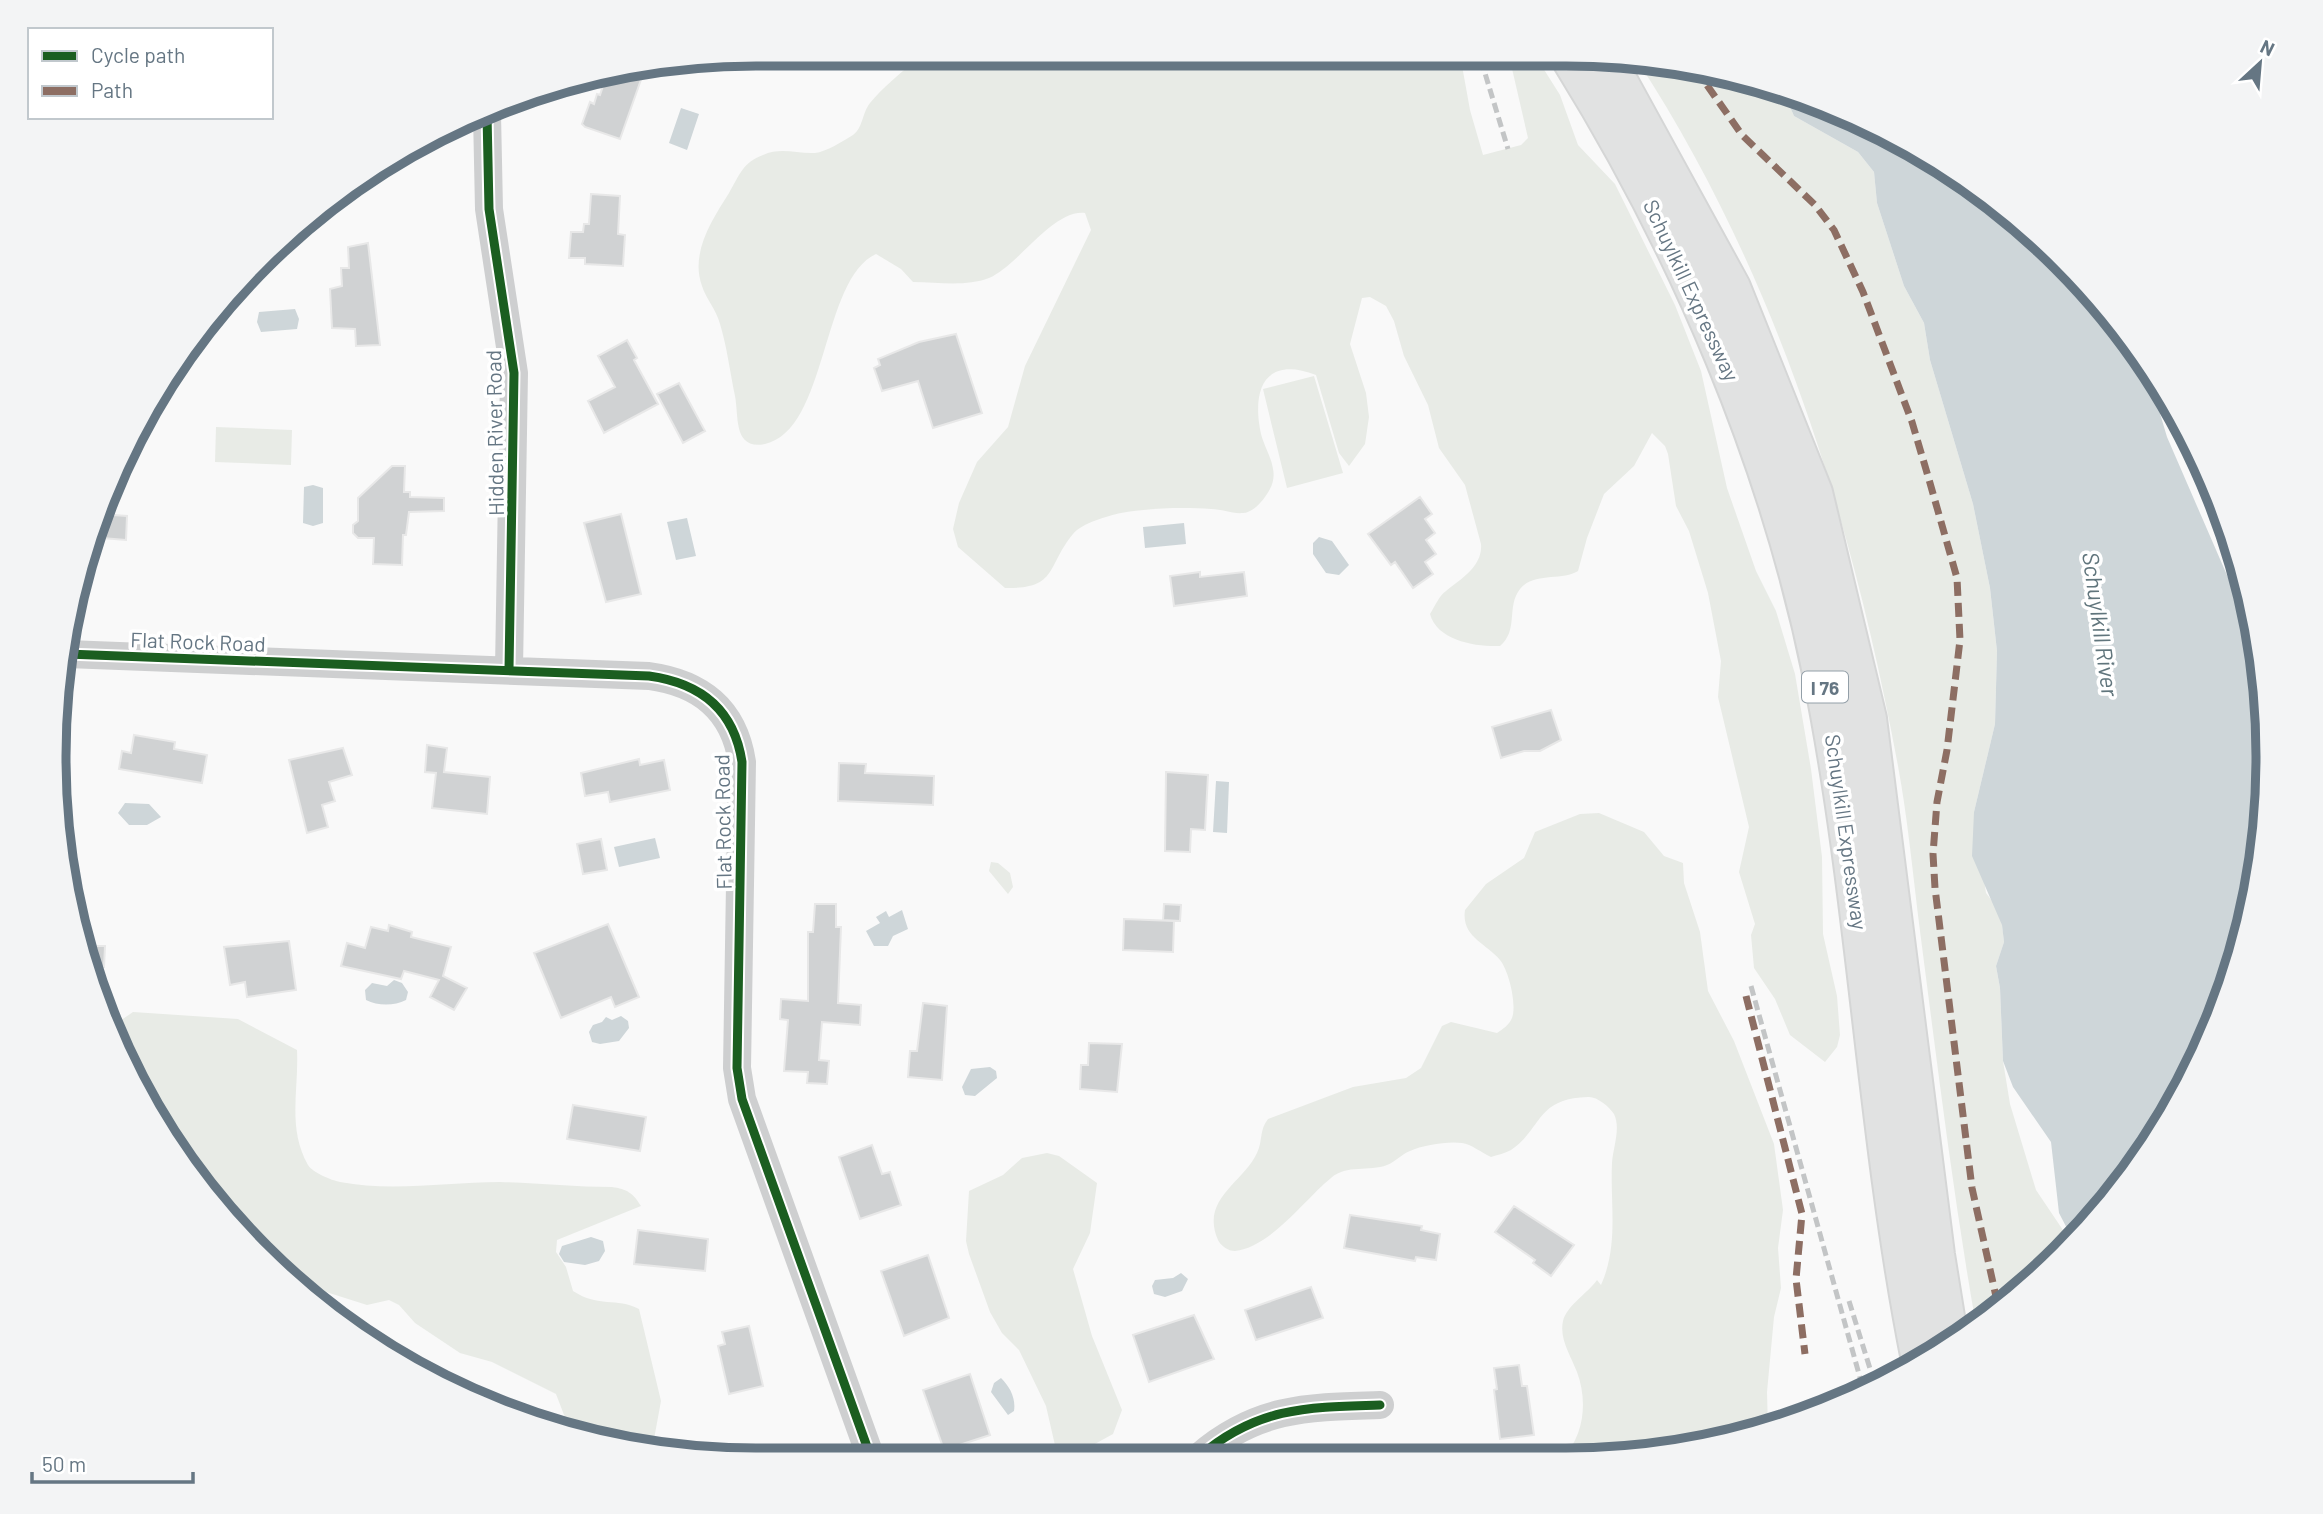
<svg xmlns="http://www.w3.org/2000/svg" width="2323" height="1514" font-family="Barlow,sans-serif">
	<rect width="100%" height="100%" fill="#f9f9f9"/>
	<path fill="#e8ebe6" d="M916,60H1461L1470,110L1483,155L1521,145L1528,138L1510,60H1538L1560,95L1578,145L1615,184L1675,305L1701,371L1727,488L1756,571L1776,611L1795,674L1811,769L1822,857L1823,934L1837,996L1840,1035L1837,1047L1825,1062L1790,1035L1775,999L1754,968L1751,935L1755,924L1739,872L1749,827L1718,697L1721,661L1708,593L1689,531L1676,506L1668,454L1665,446L1652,433L1634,466L1604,494L1587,538L1578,571C1562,581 1533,572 1520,589C1506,607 1519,630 1500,646C1477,647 1437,641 1430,614C1435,606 1439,596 1446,591C1461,579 1483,566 1481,544L1465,485L1439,448L1428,405L1404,356L1394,321L1386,306L1370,297L1362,298L1350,344L1366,393L1369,417L1365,444L1349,466L1339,453L1316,375C1269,357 1252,384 1260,429C1262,443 1271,455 1273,469C1275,478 1272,487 1267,494C1262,502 1252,513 1243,513C1232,514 1222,509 1211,509C1183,507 1149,508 1121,513C1108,516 1082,523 1073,534C1046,567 1058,589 1005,588L958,547L953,529L959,503L977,462L1008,427L1025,366L1091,230L1085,213C1053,209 1018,266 989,278C965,287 938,282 913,282L901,269L876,254C821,279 828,430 765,444C733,450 739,417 735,396C730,372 727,347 720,324C716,309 706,299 702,286C690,253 712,220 729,193C739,176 743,162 763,155C781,147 797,154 815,153C826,152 843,141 853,135C863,128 862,113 870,103C882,88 901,73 916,60Z
		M1637,60C1685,60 1737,74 1783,91L1794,116L1858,152L1874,172L1877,203L1904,286L1924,323L1930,360L1973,504L1990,588L1997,651L1995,724L1974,812L1986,893L1996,906L2002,924L2004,942L1996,966L2000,988L2003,1061L2010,1104L2036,1190L2071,1242L1994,1314L1976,1325C1953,1195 1937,1062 1920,931C1913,876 1908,820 1898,766C1852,518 1776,273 1637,60Z
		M1314,376L1343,473L1287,488L1263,389Z
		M216,427L292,430L291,465L215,462Z
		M1599,813L1644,832L1664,856L1683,863L1684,883L1700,932L1708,991L1734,1041L1774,1144L1783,1210L1778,1248L1781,1288L1774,1317L1767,1392L1768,1428L1747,1436L1612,1458H1563C1584,1435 1588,1402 1577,1372C1571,1356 1559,1339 1563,1321C1567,1305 1588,1293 1597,1280L1601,1285C1619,1245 1610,1205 1612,1163C1613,1148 1621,1128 1614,1114C1609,1106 1596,1096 1588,1097C1536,1098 1542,1129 1511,1150C1506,1153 1497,1155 1491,1157C1482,1153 1471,1144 1462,1143C1448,1141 1423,1145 1410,1151C1402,1154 1395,1162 1387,1165C1369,1172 1347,1164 1331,1178C1306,1198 1270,1248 1235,1251C1228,1251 1221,1246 1218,1240C1200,1199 1243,1183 1257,1153C1263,1141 1259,1130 1268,1119L1353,1087L1406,1078L1421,1068L1442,1026L1451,1022L1497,1033C1503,1029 1509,1025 1512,1018C1517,1005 1509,971 1500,960C1486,943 1461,937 1465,910L1486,884L1524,858L1535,832L1580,814Z
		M991,862L998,863L1010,873L1013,887L1008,894L989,871Z
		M133,1012L238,1019L297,1050C299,1090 287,1128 308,1165C313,1173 331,1180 340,1182C392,1192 448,1182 500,1182C537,1183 574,1187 612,1187C627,1189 633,1193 641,1206L557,1240L556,1252L566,1267L573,1291C599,1308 616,1297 639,1309L661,1401L652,1450L569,1428L556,1394L492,1362L460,1353L415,1323L399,1305L389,1300L367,1305L323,1291L304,1293L294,1286L228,1220L149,1109L114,1025Z
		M1047,1153L1059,1156L1097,1183L1090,1233L1073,1269L1092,1336L1122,1410L1113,1434L1073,1456L1057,1454L1046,1406L1019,1350L1002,1333L990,1312L969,1254L966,1241L969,1191L1003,1175L1022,1158Z"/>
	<path fill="#ced6d9" d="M1783,91L1876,127L2029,228L2123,329L2145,363L2167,437L2233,589L2266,745L2263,848L2232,982L2175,1108L2095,1220L2073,1240L2059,1213L2051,1142L2013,1087L2003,1061L2000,988L1996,966L2004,942L2002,925L1972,856L1974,812L1995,724L1997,651L1990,588L1973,504L1930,360L1924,323L1904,286L1877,203L1874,172L1858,152L1794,116Z
		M681,108L699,114L687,150L669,143Z
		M295,309L299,319L297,329L261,332L257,322L259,312Z
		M313,485L323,488V523L313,526L303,523L304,487Z
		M687,518L696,556L676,560L667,522Z
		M1184,523L1186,544L1145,548L1143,527Z
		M1319,537L1332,541L1349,565L1339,575L1326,573L1313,554V543Z
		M1216,781L1229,782L1227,833L1213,832Z
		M125,803L149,804L161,817L147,825H129L118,813Z
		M655,838L660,858L619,867L614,847Z
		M902,910L908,929L893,936L888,946H874L866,931L880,923L876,917L886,911L889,917Z
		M394,980L402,983L408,992L406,1000C394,1006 378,1006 366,1000L365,990L372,983L387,986Z
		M621,1016L628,1021L629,1028L619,1041L600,1044L592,1042L589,1032L593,1025L602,1022L606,1017L612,1020Z
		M990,1067L996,1071L997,1078L975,1096L965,1095L962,1087L971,1069Z
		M591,1237L603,1241L605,1251L599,1261L585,1265L564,1262L559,1254L562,1246Z
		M1181,1273L1188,1279L1182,1291L1165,1297L1154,1294L1152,1286L1155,1280L1173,1278Z
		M1001,1378C1010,1387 1016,1398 1014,1411L1008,1415L991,1392L994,1383Z"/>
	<path fill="#d0d2d3" stroke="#e8e8e8" stroke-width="2" d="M628,69L643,74L620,139L585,127L582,124L590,102L594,104L597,94L600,95L607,74Z
		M591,194L620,196L618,234L625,235L623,266L585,264V258H569L571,232H583L584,224H589Z
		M368,243L380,345L356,346L355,329L332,328L330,289L342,286L341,268H349L348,247Z
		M956,334L982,413L933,428L918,381L882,391L874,368L880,365L878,359L919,342Z
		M627,340L637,358L634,360L658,404L604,433L588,401L615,387L598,356Z
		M679,383L705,431L683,443L657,394Z
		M392,466H405L404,492H410V497L444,498V511L409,512L406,535H403L402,565L373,564L374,538H358L353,533V525L358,521V498Z
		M1420,497L1432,514L1425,519L1435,533L1426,540L1436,554L1425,562L1433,574L1413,588L1395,562L1391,565L1368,534Z
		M99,514L127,516L126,540L90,537Z
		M621,514L641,594L606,602L584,523Z
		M1200,572V577L1244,572L1247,596L1174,606L1170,576Z
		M1551,710L1561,740L1540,751H1524L1501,758L1492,727Z
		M134,735L175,742L174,749L207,755L202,783L119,769L122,751L131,753Z
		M427,745L447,748L444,772L490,777L487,814L432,808L436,773L425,772Z
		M343,748L352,775L329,782L335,801L322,805L328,827L307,833L289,760Z
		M639,759L640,765L664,760L670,790L610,802L608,792L585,796L581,773Z
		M839,763L866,764L865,773L934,776L933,805L838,801Z
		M1166,772L1208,775L1205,830L1191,829L1190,852L1165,851Z
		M601,839L607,870L583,874L577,844Z
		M815,904H836V927H841L838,1003L861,1005L860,1025L822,1022L819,1060L829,1061L827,1084L807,1083L808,1072L784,1071L788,1020L780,1019L781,999L808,1001V932H813Z
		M1164,904L1181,905L1180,921L1163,920Z
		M1124,919L1174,921L1173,952L1123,950Z
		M608,924L639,997L615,1007L611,997L561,1018L534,953Z
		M389,925L412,932L411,937L451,947L443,976L467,988L454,1010L430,997L439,980L404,971L401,979L341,966L347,943L365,948L371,927L388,931Z
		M289,941L296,990L247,997L245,982L230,985L224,947Z
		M81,946H105L104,967H90Z
		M923,1003L947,1006L942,1080L908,1077L910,1051H917Z
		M1089,1043L1122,1044L1117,1092L1080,1089L1081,1065H1088Z
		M573,1105L646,1117L640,1151L567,1139Z
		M872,1145L882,1174L890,1172L901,1205L860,1219L839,1157Z
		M1514,1206L1574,1245L1551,1276L1533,1263L1535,1260L1495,1232Z
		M1350,1215L1422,1226L1421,1230L1440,1234L1436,1260L1416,1257L1415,1261L1344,1248Z
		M638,1230L708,1239L705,1271L634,1264Z
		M928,1255L949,1318L904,1336L881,1271Z
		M1311,1287L1323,1318L1256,1340L1245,1310Z
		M1194,1315L1214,1359L1149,1382L1133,1335Z
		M749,1326L763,1386L729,1394L718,1346L725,1344L722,1332Z
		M1519,1365L1522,1386H1527L1534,1435L1500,1439L1494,1390L1497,1389L1494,1368Z
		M970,1374L990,1435L944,1450L923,1390Z"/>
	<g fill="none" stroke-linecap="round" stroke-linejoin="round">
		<g stroke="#d5d6d6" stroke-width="42">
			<path id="highway" d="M1572,60C1689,249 1779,459 1823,677C1868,903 1876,1134 1921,1360
				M1606,60L1731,288L1813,493L1867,719L1935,1255L1949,1342"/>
		</g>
		<path stroke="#cecfd0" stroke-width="28" d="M487,114L489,209L514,373L509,669
			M67,654L649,676C700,683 734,709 742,762L737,1068L742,1099L870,1455
			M1200,1456C1257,1407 1308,1407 1380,1405"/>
		<use href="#highway" stroke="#e1e2e2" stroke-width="38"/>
		<path stroke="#c3c5c6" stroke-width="5" stroke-dasharray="10 5" stroke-linecap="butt" d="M1481,60L1508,149
			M1751,986L1864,1392
			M1849,1301L1876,1388"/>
		<path stroke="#8d6e63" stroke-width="7" stroke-dasharray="14 7" stroke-linecap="butt" d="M1695,68L1742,135L1815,205L1834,230L1863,292L1912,422L1930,483L1957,578L1960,640L1947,750L1937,802L1933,854L1935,888L1972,1188L1999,1310
			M1746,996L1802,1214L1796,1279L1805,1354"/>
		<g stroke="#fff" stroke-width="13">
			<path id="cycleway" d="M487,114L489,209L514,373L509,669
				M67,654L649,676C700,683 734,709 742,762L737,1068L742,1099L870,1455
				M1200,1456C1257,1407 1308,1407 1380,1405"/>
		</g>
		<use href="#cycleway" stroke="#1b5e20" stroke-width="9"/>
	</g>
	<g text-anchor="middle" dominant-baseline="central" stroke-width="7" stroke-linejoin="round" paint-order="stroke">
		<rect fill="#fff" stroke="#939fa8" stroke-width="2" x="1802" y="671.5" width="46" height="31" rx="5"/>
		<g font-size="19" font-weight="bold" fill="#657683">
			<text x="1825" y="687">I 76</text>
		</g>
		<g font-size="21" fill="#657683" stroke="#fff">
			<text transform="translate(1692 290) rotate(65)">Schuylkill Expressway</text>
			<text transform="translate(494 433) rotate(-91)">Hidden River Road</text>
			<text transform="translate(198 641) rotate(2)">Flat Rock Road</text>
			<text transform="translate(722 822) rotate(-91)">Flat Rock Road</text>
			<text transform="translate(1847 832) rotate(82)">Schuylkill Expressway</text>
		</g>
		<g font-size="23" font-style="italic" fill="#60757c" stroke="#fff">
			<text transform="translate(2101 624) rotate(82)">Schuylkill River</text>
		</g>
	</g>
	<path d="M0 0H2323V1514H0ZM756 66H1566A690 690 0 0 1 2256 756V758A690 690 0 0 1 1566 1448H756A690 690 0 0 1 66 758V756A690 690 0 0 1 756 66Z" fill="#f3f4f5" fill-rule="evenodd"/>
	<path fill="none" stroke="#657683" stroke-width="9" d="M756 66H1566A690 690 0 0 1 2256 756V758A690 690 0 0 1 1566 1448H756A690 690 0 0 1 66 758V756A690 690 0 0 1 756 66Z"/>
	<rect x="28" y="28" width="245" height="91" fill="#ffffff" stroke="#c1c8cd" stroke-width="2"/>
	<rect x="42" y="51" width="35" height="10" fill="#1b5e20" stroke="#c1c8cd" stroke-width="2"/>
	<text x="91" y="63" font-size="21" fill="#657683">Cycle path</text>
	<rect x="42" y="86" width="35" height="10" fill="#8d6e63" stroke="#c1c8cd" stroke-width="2"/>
	<text x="91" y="98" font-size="21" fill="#657683">Path</text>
	<g transform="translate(2260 63) rotate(26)" stroke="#ffffff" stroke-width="5" paint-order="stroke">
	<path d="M0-5L12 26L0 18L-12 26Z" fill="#657683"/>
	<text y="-10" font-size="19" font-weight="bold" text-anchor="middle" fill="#657683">N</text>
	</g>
	<path d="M32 1472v10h161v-10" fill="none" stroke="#657683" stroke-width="3.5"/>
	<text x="42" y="1472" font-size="21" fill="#657683" stroke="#ffffff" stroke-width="5" paint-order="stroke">50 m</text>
</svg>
